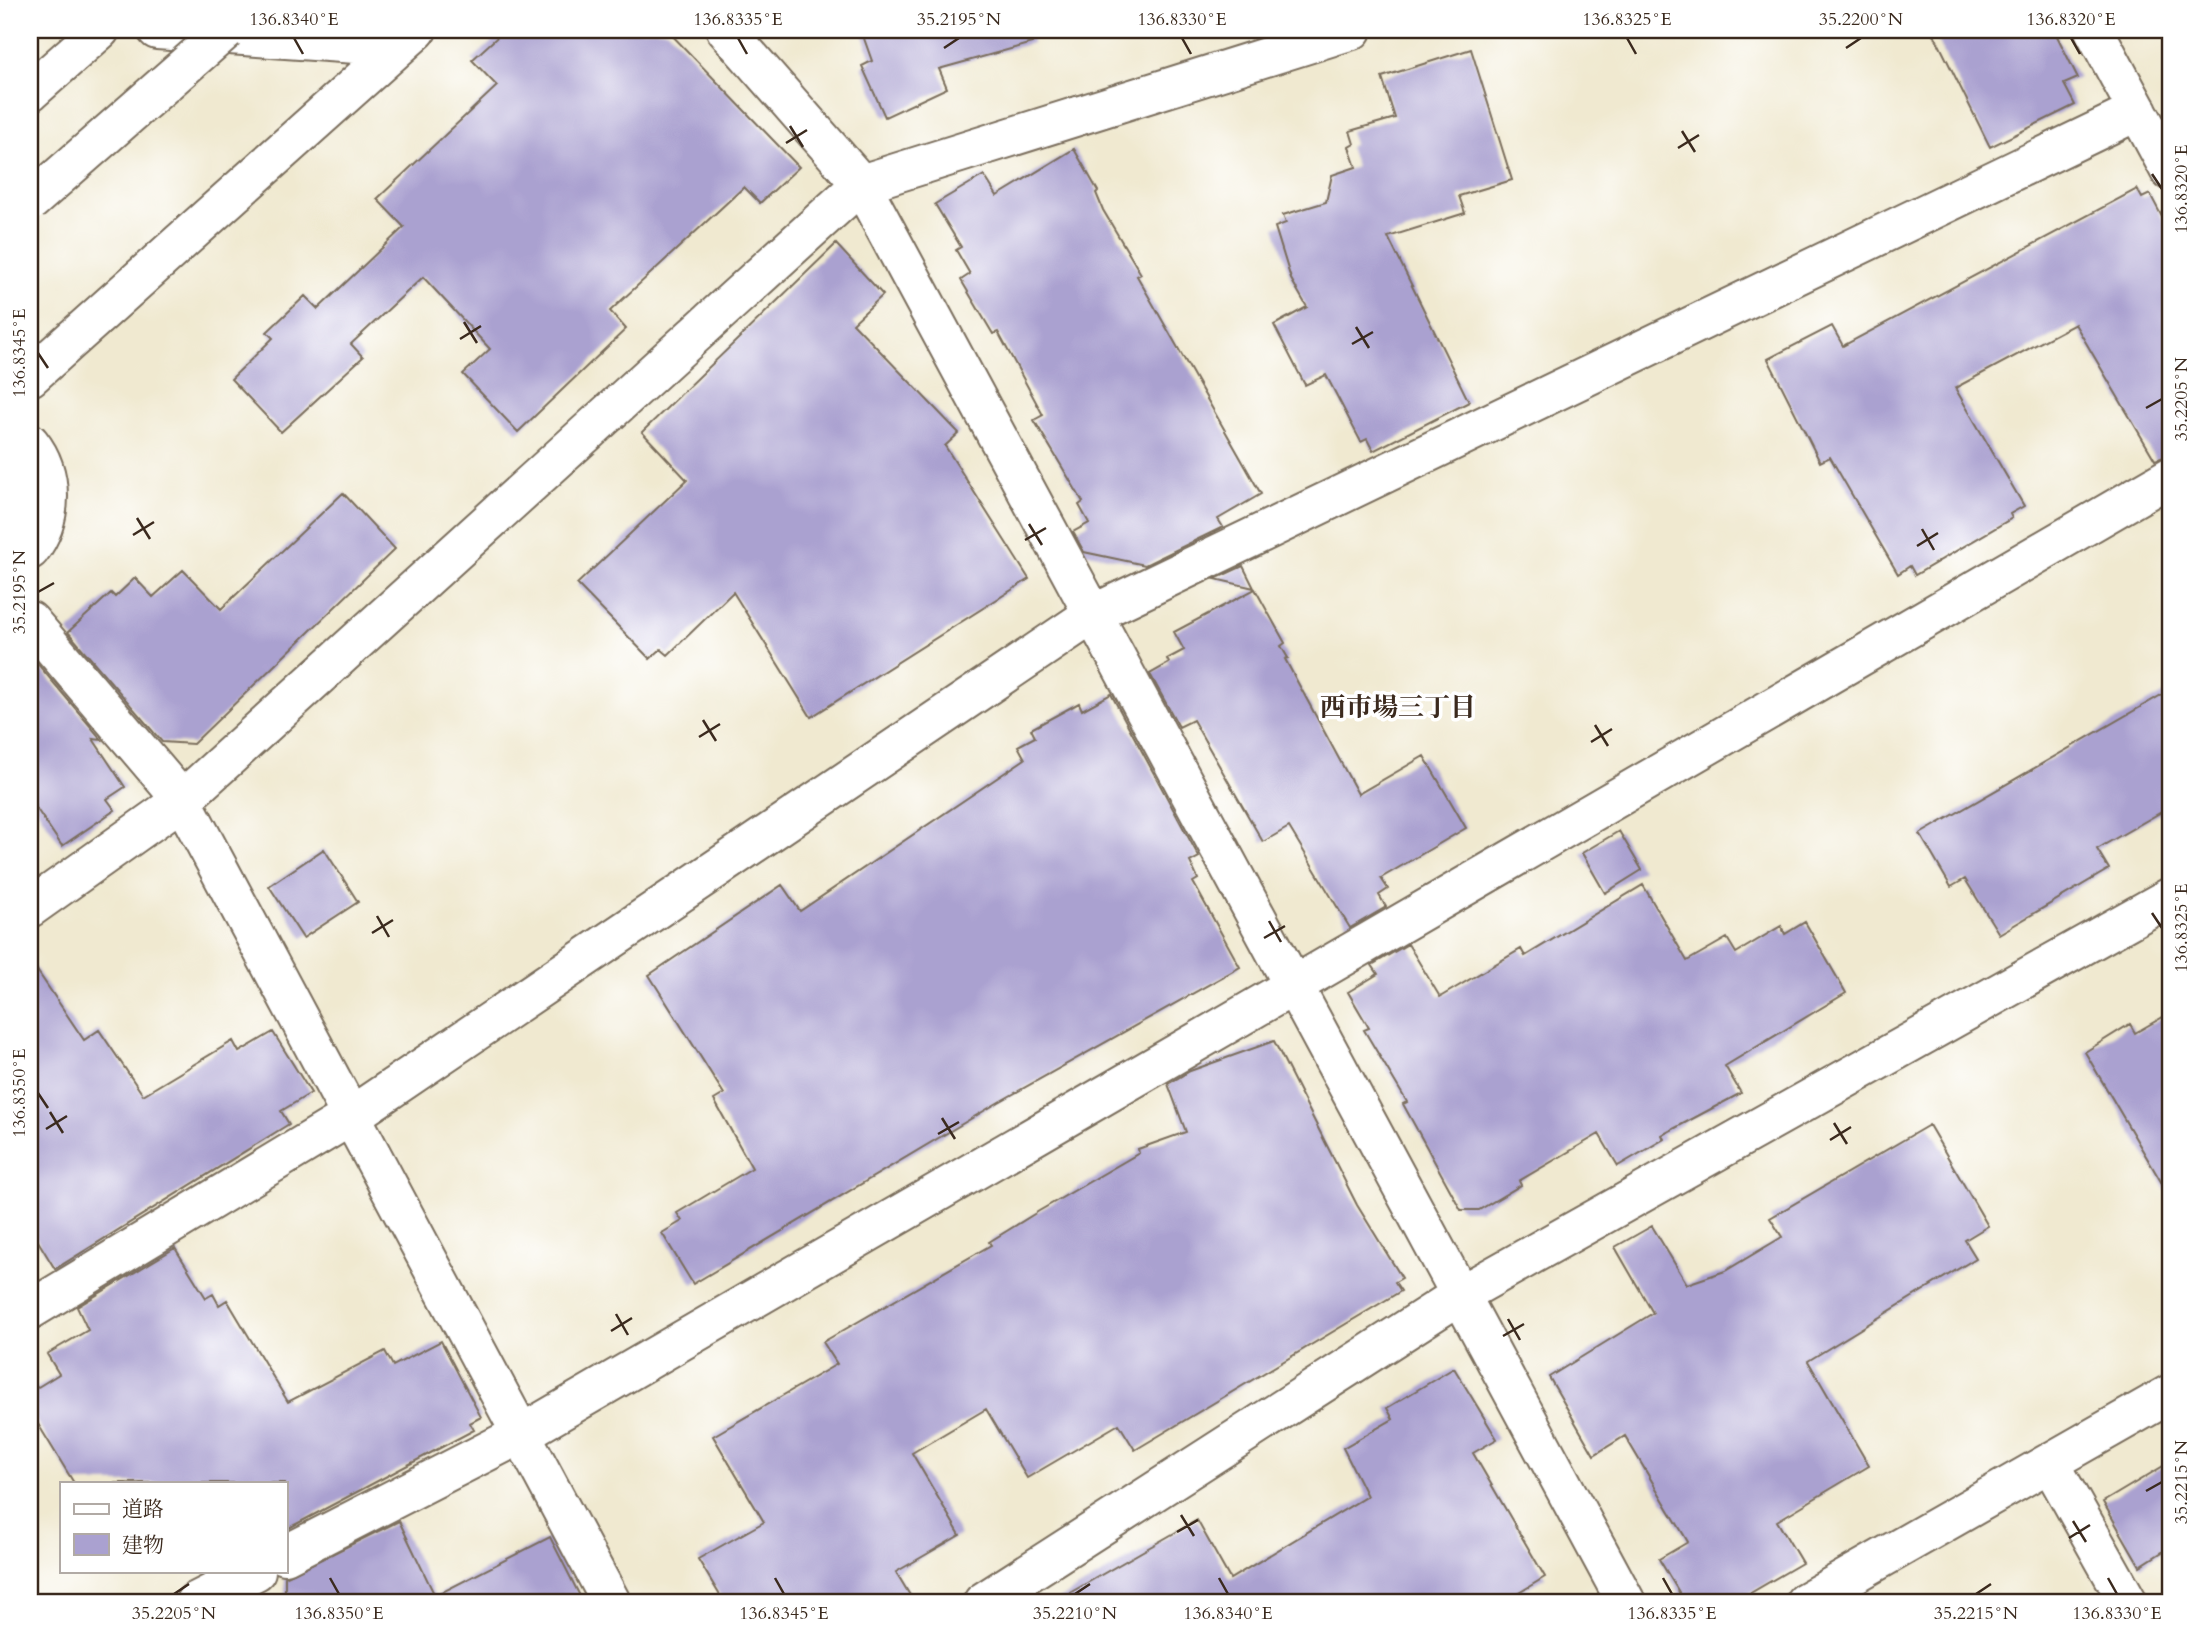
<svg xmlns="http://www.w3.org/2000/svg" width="2200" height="1632" font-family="Cardo,'Noto Serif JP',serif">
	<rect width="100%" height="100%" fill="#fff"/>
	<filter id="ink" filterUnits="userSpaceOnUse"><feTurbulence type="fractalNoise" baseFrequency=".0143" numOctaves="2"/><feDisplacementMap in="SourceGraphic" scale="14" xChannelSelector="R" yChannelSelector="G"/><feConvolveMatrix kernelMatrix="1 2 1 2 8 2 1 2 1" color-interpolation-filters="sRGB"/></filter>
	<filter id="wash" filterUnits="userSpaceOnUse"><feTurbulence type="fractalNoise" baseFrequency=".00686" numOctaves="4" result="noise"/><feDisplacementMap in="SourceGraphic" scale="28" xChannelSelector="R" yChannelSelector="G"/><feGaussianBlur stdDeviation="1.57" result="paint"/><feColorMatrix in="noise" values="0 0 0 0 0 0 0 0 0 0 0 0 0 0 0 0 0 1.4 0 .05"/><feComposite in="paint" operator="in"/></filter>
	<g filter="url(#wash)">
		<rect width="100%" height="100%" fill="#f0e9d0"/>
		<g id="blocks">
			<path fill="#aaa1d0" d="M505,30H667L799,167L760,203L744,187L610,311L626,329L518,432L463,374L490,349L423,277L351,344L363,357L281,432L231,379L273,338L267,332L305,296L318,309L404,227L377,199L497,86L472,60Z
				M861,30H1031L1032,43L939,69L947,88L885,117L862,66L872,61Z
				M1932,30H2054L2078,78L2064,84L2075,105L1990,147Z
				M1471,49L1512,180L1459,196L1465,213L1388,237L1469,402L1373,451L1367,439L1361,442L1326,375L1305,385L1274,325L1307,307L1291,279L1275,227L1286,223L1283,215L1326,202L1332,175L1356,167L1349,147L1354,144L1350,131L1395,118L1382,77Z
				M1074,149L1098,191L1096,193L1103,210L1141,274L1137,276L1261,494L1218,519L1223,527L1145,565L1084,552L1073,532L1089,523L1079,505L1083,502L1034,420L1043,415L998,332L993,334L961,280L970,274L956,250L961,247L935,204L984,175L997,196Z
				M2137,189L2142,198L2150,194L2170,232V455L2155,460L2075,324L1955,388L2024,506L2010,514L2012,518L1915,575L1910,566L1898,574L1830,457L1820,462L1768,359L1832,326L1843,346Z
				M836,244L883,295L853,323L959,433L945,446L1029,579L811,717L733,592L668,655L661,649L650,659L577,584L687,480L642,432Z
				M343,493L395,549L193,744L162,742L68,632L111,593L115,597L135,578L153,597L183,570L221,609Z
				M1243,566L1254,588L1215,579Z
				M1255,589L1285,643L1281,646L1288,658L1285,659L1358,794L1424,756L1466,828L1381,878L1388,889L1379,895L1386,907L1350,928L1289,827L1263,842L1193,720L1179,727L1150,674L1169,663L1167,659L1184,650L1174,632Z
				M36,662L102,740L93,739L125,787L107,799L115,810L62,846L30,799V668Z
				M2170,690V807L2097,849L2109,869L1999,934L1965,879L1951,887L1920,834Z
				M1111,694L1199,857L1190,862L1198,879L1193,882L1240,967L999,1102L693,1284L662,1233L682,1221L677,1213L752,1168L714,1100L724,1094L649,975L782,885L800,911L1025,759L1018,746L1035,737L1031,729L1079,703L1082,710Z
				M1619,831L1642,870L1605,893L1582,853Z
				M324,849L358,902L303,938L269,886Z
				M1643,885L1687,961L1727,938L1736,953L1781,926L1785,934L1805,922L1846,993L1725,1066L1741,1093L1662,1135L1664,1139L1618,1166L1599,1134L1519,1181L1521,1185L1479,1210H1461L1403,1104L1407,1102L1364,1030L1369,1028L1348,992L1378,974L1372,965L1408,944L1440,997L1521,949L1525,956Z
				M30,960L84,1040L99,1030L143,1095L233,1041L239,1052L273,1032L311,1093L281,1111L289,1124L55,1269L30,1228Z
				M2170,1013V1197L2085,1052L2130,1024L2135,1033Z
				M1274,1041L1357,1205L1402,1278L1395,1282L1401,1291L1135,1450L1119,1424L1027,1478L986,1409L912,1453L960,1535L896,1572L914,1602H724L698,1559L764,1522L713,1436L837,1364L823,1342L991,1245L989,1242L1039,1211L1139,1153L1138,1149L1186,1132L1168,1084L1190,1071Z
				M1929,1125L1988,1226L1965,1240L1976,1258L1808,1361L1869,1466L1777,1521L1802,1563L1735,1602H1685L1659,1559L1688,1542L1625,1436L1594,1455L1549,1377L1653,1313L1615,1247L1652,1226L1687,1284L1725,1271L1782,1237L1770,1218Z
				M175,1248L206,1298L213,1294L219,1305L227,1300L288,1402L385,1351L393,1366L441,1341L481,1417L470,1423L474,1430L285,1530V1483H74L30,1411V1392L59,1374L47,1354L88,1330L77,1307Z
				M1454,1368L1497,1439L1473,1453L1545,1577L1504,1602H1054L1197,1520L1230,1579L1367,1496L1343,1448L1393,1419L1387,1408Z
				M2170,1462V1547L2140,1566L2103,1502Z
				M399,1521L435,1596L550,1537L583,1602H285V1577Z"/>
		</g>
	</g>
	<g filter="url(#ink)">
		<use href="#blocks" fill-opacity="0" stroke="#7a6d5c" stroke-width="2"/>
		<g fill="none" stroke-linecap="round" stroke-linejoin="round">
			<g stroke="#7a6d5c" stroke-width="42">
				<path id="street" d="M157,30L398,47
					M726,30L861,184L1626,1602
					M2094,30L2170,171
					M30,377L417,30
					M30,443C54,473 54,519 30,550
					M30,621L182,800L611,1602
					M30,908L182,800L861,184L1352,30
					M30,1310L351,1116L1093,614L2138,111
					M2050,1463L2128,1602
					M285,1555L521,1434L2170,477
					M195,1602L256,1571
					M983,1602L1460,1295L2170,897
					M1805,1602L2170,1394"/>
			</g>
			<g stroke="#7a6d5c" stroke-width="42">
				<path id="highway" d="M30,92L100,30"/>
			</g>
			<use href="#street" stroke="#fff" stroke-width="38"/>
			<use href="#highway" stroke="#fff" stroke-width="38"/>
			<g stroke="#7a6d5c" stroke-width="42" stroke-linecap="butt">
				<path id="highway-bridge" d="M30,202L226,30"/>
			</g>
			<use href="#highway-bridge" stroke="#fff" stroke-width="38"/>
		</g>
	</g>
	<path fill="none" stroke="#3b2a1e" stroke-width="2.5" d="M294,38L303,54M738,38L747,54M1182,38L1191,54M1627,38L1636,54M2071,38L2080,54M944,48L959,38M1846,48L1861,38M790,126L803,147M1682,131L1695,152M786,143L807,130M1678,148L1699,135M2152,174L2162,189M464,322L477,343M1356,327L1369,348M460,339L481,326M1352,344L1373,332M38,353L48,368M2146,408L2162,399M137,518L150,539M1029,524L1042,545M1922,529L1934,550M133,535L154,522M1025,540L1046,528M1917,546L1938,533M38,592L54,583M703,720L716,741M1595,725L1608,746M699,737L720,724M1591,742L1612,729M2152,913L2162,928M377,916L389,937M1269,921L1281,942M372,933L393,920M1264,938L1285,926M38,1093L48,1108M50,1112L63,1133M942,1118L955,1139M1834,1123L1847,1144M46,1129L67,1116M938,1134L959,1122M1830,1140L1851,1127M616,1314L628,1335M1508,1319L1520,1340M611,1331L632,1318M1503,1336L1524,1324M2146,1491L2162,1482M1181,1515L1194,1536M2073,1521L2086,1542M1177,1532L1198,1520M2069,1538L2090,1525M330,1578L339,1594M775,1578L784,1594M1219,1578L1228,1594M1663,1578L1672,1594M2108,1578L2117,1594M174,1594L189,1584M1075,1594L1090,1584M1976,1594L1991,1584"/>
	<g text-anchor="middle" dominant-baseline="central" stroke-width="7" stroke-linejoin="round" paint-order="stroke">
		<g font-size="26" font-weight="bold" fill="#3b2a1e" stroke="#fff">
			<text x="1398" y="707">西市場三丁目</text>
		</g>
	</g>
	<rect width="2200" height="1632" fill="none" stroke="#fff" stroke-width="77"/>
	<rect x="60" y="1482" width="228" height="91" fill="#ffffff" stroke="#b1aaa5" stroke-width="2"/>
	<rect x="74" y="1504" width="35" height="10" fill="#ffffff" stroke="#b1aaa5" stroke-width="2"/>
	<text x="122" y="1516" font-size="21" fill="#3b2a1e">道路</text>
	<rect x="74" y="1534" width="35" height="21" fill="#aaa1d0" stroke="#b1aaa5" stroke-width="2"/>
	<text x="122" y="1552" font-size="21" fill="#3b2a1e">建物</text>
	<rect x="38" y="38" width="2124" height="1556" fill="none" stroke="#3b2a1e" stroke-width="2.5"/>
	<g font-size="18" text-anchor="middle" fill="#3b2a1e">
		<text x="294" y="25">136.8340°E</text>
		<text x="738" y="25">136.8335°E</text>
		<text x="959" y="25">35.2195°N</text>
		<text x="1182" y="25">136.8330°E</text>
		<text x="1627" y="25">136.8325°E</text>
		<text x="1861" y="25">35.2200°N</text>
		<text x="2071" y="25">136.8320°E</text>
		<text transform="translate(2181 189) rotate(-90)" y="6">136.8320°E</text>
		<text transform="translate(19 353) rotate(-90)" y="6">136.8345°E</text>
		<text transform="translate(2181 399) rotate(-90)" y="6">35.2205°N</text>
		<text transform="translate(19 592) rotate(-90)" y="6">35.2195°N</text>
		<text transform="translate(2181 928) rotate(-90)" y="6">136.8325°E</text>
		<text transform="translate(19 1093) rotate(-90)" y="6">136.8350°E</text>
		<text transform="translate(2181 1482) rotate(-90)" y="6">35.2215°N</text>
		<text x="174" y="1619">35.2205°N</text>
		<text x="339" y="1619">136.8350°E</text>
		<text x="784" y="1619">136.8345°E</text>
		<text x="1075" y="1619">35.2210°N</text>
		<text x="1228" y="1619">136.8340°E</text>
		<text x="1672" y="1619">136.8335°E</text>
		<text x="1976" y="1619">35.2215°N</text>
		<text x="2117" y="1619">136.8330°E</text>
	</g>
</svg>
